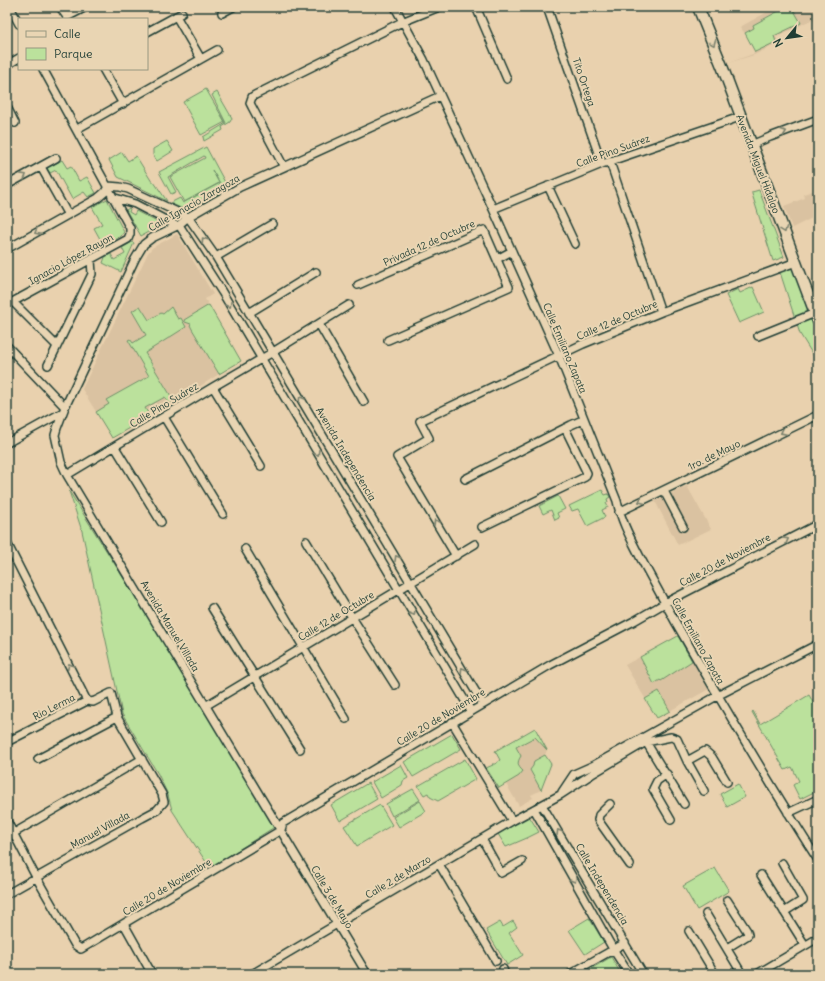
<svg xmlns="http://www.w3.org/2000/svg" width="825" height="981" font-family="Delius,sans-serif">
	<rect width="100%" height="100%" fill="#e9d1ae"/>
	<filter id="ink" filterUnits="userSpaceOnUse"><feTurbulence type="fractalNoise" baseFrequency=".025" numOctaves="2"/><feDisplacementMap in="SourceGraphic" scale="8" xChannelSelector="R" yChannelSelector="G"/><feConvolveMatrix kernelMatrix="1 2 1 2 8 2 1 2 1" color-interpolation-filters="sRGB"/></filter>
	<g filter="url(#ink)">
		<path fill="#dac2a1" d="M776,7H818V28L813,19L776,37L779,43L754,55L728,63L753,54L756,48L740,27Z
			M818,189V215L792,228L784,206L805,198L804,194Z
			M177,234L213,294L205,299L213,312L190,325L219,374L197,388L195,387L191,389V392L112,438L82,389L148,253L152,248Z
			M687,486L711,529L678,545L655,501Z
			M678,636L709,689L657,718L625,665Z
			M535,728L547,750L545,755L551,764L541,790L531,795L533,798L519,806L506,784L499,788L486,768L493,765L492,764H495L500,760L495,751Z"/>
		<path fill="#bbe19c" stroke="#6d8f68" d="M786,7H792L801,23L774,36L776,42L755,52L745,33L754,28L753,25Z
			M206,89L225,122L201,135L183,102Z
			M217,92L232,118L230,122L222,127L223,130L204,141L203,137L226,123L212,95Z
			M167,141L173,151L157,161L153,155V149Z
			M206,147L228,188L187,211L170,203L180,198L183,203L220,183L212,170L219,183L184,202L170,177L205,158L204,156L168,177L176,192L171,194L159,172Z
			M122,152L128,161L136,156L152,182H154L167,201L118,177L109,160Z
			M62,160L67,168L71,166L79,181L87,177L96,193L88,197L84,192L72,199L56,170L50,173L47,168Z
			M759,190L784,257L773,261L752,194V192Z
			M107,199L124,232L121,236L104,246L94,228L102,224L92,207Z
			M129,208L130,209L129,212L134,215L136,211L157,222V227L141,236L126,210Z
			M132,242L134,243L121,272L103,263L105,257L111,254L114,260L125,254L122,248Z
			M792,260L818,334V363L800,334L778,266Z
			M753,287L764,312L739,323L726,295L738,289L740,293Z
			M209,305L241,361L219,374L192,329L190,325L191,324L185,322L184,320Z
			M140,306L149,320L161,313L163,314L171,307L178,319L181,318L186,327L145,353L174,401L169,404L165,397L145,408L150,416L112,438L96,412L109,404L106,400L149,376L128,340L130,339L133,343L146,335L132,311Z
			M602,490L605,495L608,494L610,497L607,499L608,502L606,503L608,507L602,510L605,517L587,526L578,509L572,511L569,506Z
			M69,491L184,675L245,777L249,787L276,826L210,868L172,810L168,795L158,774L122,714L82,531Z
			M558,496L565,509L557,513L559,518L555,520L551,510L543,514L539,506Z
			M678,636L692,661L661,681L660,680L654,684L640,657Z
			M659,691L670,711L657,718L645,699Z
			M809,695L818,711V790L800,799L793,785L799,781L792,767L785,770L752,712L753,711L760,724Z
			M535,728L547,750L535,737L516,747L521,756C517,762 517,766 523,771L519,776L499,788L486,768L493,765L492,764H495L500,760L495,751Z
			M452,734L461,749L413,777L404,762Z
			M545,755L551,764L541,790L530,770L533,766L534,761Z
			M465,759L476,779L438,801L430,797L428,793L424,795L418,786Z
			M401,765L408,778L403,781L402,785L381,798L372,782Z
			M368,783L377,799L340,821L331,805Z
			M738,784L745,797L727,807L720,794Z
			M413,789L420,800L392,816L386,804Z
			M420,801L426,811L399,827L393,817Z
			M380,805L392,825L357,846L344,826Z
			M529,816L539,832L527,838L506,847L498,834Z
			M715,868L729,891L697,910L683,886Z
			M589,918L604,942L585,954L569,930Z
			M513,921L517,927L509,933L523,955L507,965L486,930L500,922L503,927Z
			M611,957L621,974H582Z"/>
		<g fill="none" stroke-linecap="round" stroke-linejoin="round">
			<g stroke="#1f3d34" stroke-width="10">
				<path id="minor" d="M10,7L19,24
					M60,7L67,17L86,7
					M395,7L424,60L493,209L559,356L617,501C621,521 631,539 640,557C652,579 664,601 676,623C722,703 768,782 818,860
					M476,7L507,79
					M547,7L602,164
					M222,13L233,7
					M176,16L201,59
					M147,32L182,13
					M7,65L19,58
					M103,69L123,104
					M7,107L15,123
					M77,129L217,50
					M751,145L770,137L818,119
					M610,162L661,312
					M41,167L68,215
					M284,167L252,107L250,103L252,97L255,95L402,22L439,7
					M7,185L56,158
					M108,186L120,187L128,189L188,217L216,257L483,704
					M548,186L575,244
					M112,197L135,204L177,226
					M493,209L602,164L740,117
					M179,225L222,292L471,711
					M7,249L98,198L105,192L108,186
					M216,257L272,224
					M497,259L512,251
					M358,285L484,230L509,287L388,340
					M13,302L57,346
					M7,305L128,239L130,234V228L43,69
					M249,313L316,272
					M319,324L364,402
					M758,336L815,313
					M7,346L65,407
					M48,365L92,274L91,260
					M213,387L261,466
					M164,417L223,514
					M7,443L63,412
					M115,447L161,522
					M67,475L213,387L273,352L349,305
					M465,479L571,425L580,421L586,424
					M664,491L683,527
					M619,512L818,415
					M482,527L585,477L587,473L565,428
					M306,541L353,619L395,685
					M7,543L87,701
					M245,549L346,719
					M456,556L397,457L429,438L420,421L583,344L661,312L796,262
					M212,608L300,749
					M207,705L475,544
					M452,722L512,821
					M7,742L87,701L93,702L111,693L117,717L162,794L164,802L157,810L142,818L7,894
					M646,742L684,804
					M38,759L117,717
					M687,761L705,751L712,757L727,782
					M667,774L657,781L653,789L671,820
					M562,792L574,774L592,766L717,696L818,644
					M610,804L599,815L598,820L630,865
					M542,805L643,974
					M534,809L613,949L629,974
					M788,813L818,799
					M7,821L36,877L75,945L81,949L281,830L283,823L550,665L634,621L665,603L818,524
					M14,833L142,759
					M482,839L501,873L522,861
					M782,863L803,900L784,912
					M439,864L496,961
					M761,875L805,945
					M706,914L742,974
					M124,924L152,974
					M689,931L715,974
					M727,948L748,935L747,931L727,900
					M503,969L505,974
					M252,974L512,821L560,795L592,774L646,742L671,737L677,739L687,761L704,791
					M367,974L67,475L61,462L55,435L57,428L65,407L135,259L144,244L152,238L179,225L188,217L240,187L440,96
					M570,974L625,943
					M757,974L818,938"/>
			</g>
			<g stroke="#1f3d34" stroke-width="13">
				<path id="secondary" d="M698,7L722,66L818,321"/>
			</g>
			<use href="#minor" stroke="#e9d5b3" stroke-width="7"/>
			<use href="#secondary" stroke="#e9d5b3" stroke-width="10"/>
		</g>
		<defs><path id="oneway-chevron" d="M-2-3.5L2.5 0L-2 3.5" fill="none" stroke-width="1.6" stroke-linecap="round" stroke-linejoin="round"/></defs>
		<g stroke="#7a816d">
			<use href="#oneway-chevron" transform="translate(713 43) rotate(68)"/>
			<use href="#oneway-chevron" transform="translate(784 132) rotate(-20)"/>
			<use href="#oneway-chevron" transform="translate(24 176) rotate(-29)"/>
			<use href="#oneway-chevron" transform="translate(784 230) rotate(69)"/>
			<use href="#oneway-chevron" transform="translate(37 232) rotate(151)"/>
			<use href="#oneway-chevron" transform="translate(204 240) rotate(-125)"/>
			<use href="#oneway-chevron" transform="translate(229 305) rotate(60)"/>
			<use href="#oneway-chevron" transform="translate(301 399) rotate(-121)"/>
			<use href="#oneway-chevron" transform="translate(783 432) rotate(154)"/>
			<use href="#oneway-chevron" transform="translate(317 453) rotate(59)"/>
			<use href="#oneway-chevron" transform="translate(641 501) rotate(155)"/>
			<use href="#oneway-chevron" transform="translate(436 522) rotate(-121)"/>
			<use href="#oneway-chevron" transform="translate(786 540) rotate(-28)"/>
			<use href="#oneway-chevron" transform="translate(397 558) rotate(-121)"/>
			<use href="#oneway-chevron" transform="translate(413 613) rotate(59)"/>
			<use href="#oneway-chevron" transform="translate(70 666) rotate(-117)"/>
			<use href="#oneway-chevron" transform="translate(463 670) rotate(-121)"/>
			<use href="#oneway-chevron" transform="translate(559 832) rotate(-121)"/>
			<use href="#oneway-chevron" transform="translate(574 880) rotate(60)"/>
		</g>
	</g>
	<g text-anchor="middle" dominant-baseline="central" stroke-width="4" stroke-linejoin="round" paint-order="stroke">
		<g font-size="10" fill="#1f3d34" stroke="#e9d5b3">
			<text transform="translate(584 82) rotate(71)">Tito Ortega</text>
			<text transform="translate(613 151) rotate(-20)">Calle Pino Suárez</text>
			<text transform="translate(758 164) rotate(69)">Avenida Miguel Hidalgo</text>
			<text transform="translate(194 203) rotate(-30)">Calle Ignacio Zaragoza</text>
			<text transform="translate(429 243) rotate(-24)">Privada 12 de Octubre</text>
			<text transform="translate(71 259) rotate(-29)">Ignacio López Rayon</text>
			<text transform="translate(617 320) rotate(-23)">Calle 12 de Octubre</text>
			<text transform="translate(565 348) rotate(67)">Calle Emiliano Zapata</text>
			<text transform="translate(164 405) rotate(-31)">Calle Pino Suárez</text>
			<text transform="translate(346 454) rotate(59)">Avenida Independencia</text>
			<text transform="translate(714 455) rotate(-26)">1ro. de Mayo</text>
			<text transform="translate(725 560) rotate(-28)">Calle 20 de Noviembre</text>
			<text transform="translate(336 616) rotate(-31)">Calle 12 de Octubre</text>
			<text transform="translate(170 626) rotate(59)">Avenida Manuel Villada</text>
			<text transform="translate(698 641) rotate(61)">Calle Emiliano Zapata</text>
			<text transform="translate(54 707) rotate(-27)">Rio Lerma</text>
			<text transform="translate(441 717) rotate(-31)">Calle 20 de Noviembre</text>
			<text transform="translate(100 830) rotate(-29)">Manuel Villada</text>
			<text transform="translate(398 877) rotate(-31)">Calle 2 de Marzo</text>
			<text transform="translate(602 884) rotate(59)">Calle Independencia</text>
			<text transform="translate(167 887) rotate(-31)">Calle 20 de Noviembre</text>
			<text transform="translate(332 897) rotate(59)">Calle 3 de Mayo</text>
		</g>
	</g>
	<rect width="825" height="981" fill="none" stroke="#e9d5b3" stroke-width="24"/>
	<rect x="12" y="12" width="801" height="957" fill="none" stroke="#1f3d34" stroke-width="1.5" filter="url(#ink)"/>
	<rect x="18" y="18" width="130" height="52" fill="#e9d5b3" stroke="#989880"/>
	<rect x="26" y="31" width="20" height="6" fill="#e9d5b3" stroke="#989880"/>
	<text x="54" y="38" font-size="12" fill="#1f3d34">Calle</text>
	<rect x="26" y="48" width="20" height="12" fill="#bbe19c" stroke="#989880"/>
	<text x="54" y="58" font-size="12" fill="#1f3d34">Parque</text>
	<g transform="translate(787 38) rotate(241)" stroke="#e9d5b3" stroke-width="3" paint-order="stroke">
	<path d="M0-3L7 15L0 10L-7 15Z" fill="#1f3d34"/>
	<text y="-6" font-size="11" font-weight="bold" text-anchor="middle" fill="#1f3d34">N</text>
	</g>
</svg>
